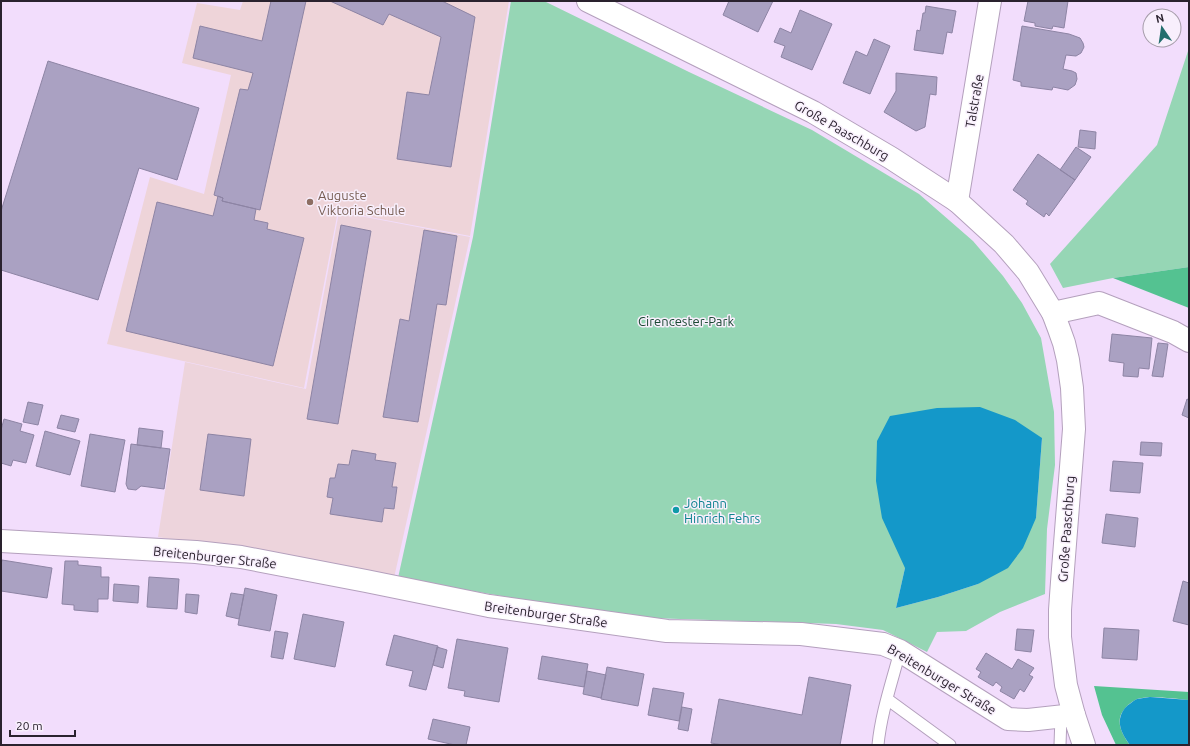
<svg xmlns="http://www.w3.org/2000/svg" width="1190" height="746" font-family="Ubuntu,sans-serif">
	<rect width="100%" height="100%" fill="#f2ddfc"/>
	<path fill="#edd4dc" d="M339,212L470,237L394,578L158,537L185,362L306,389Z"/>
	<path fill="#eed4d9" d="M243,1H509L470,236L338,211L304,388L107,344L150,177L204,194L231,75L182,63L197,3L240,10Z"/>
	<path fill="#96d6b5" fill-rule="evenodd" d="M511,1H544L689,72L812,130L919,194L973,241L1003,276L1022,303L1041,338L1054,412L1055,465L1047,529L1045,594L1000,612L966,631L937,632L927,652L883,630L836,624L650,618L559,606L398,578L473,237ZM1042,438L1036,518L978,584L938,597L896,608L905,568Z
		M1189,48V267L1113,278L1063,288L1050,264L1157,145Z"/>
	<path fill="#54c291" d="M1189,267V308L1113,278Z
		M1094,686L1189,692V700C1176,699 1149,695 1137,699C1131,702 1126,706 1123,711C1115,722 1123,736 1130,745H1116L1102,715Z"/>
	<path fill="#1498c9" d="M980,407L1015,420L1042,438L1036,518L1023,548L1008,568L978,584L938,597L896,608L905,568L882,518L876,481L877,441L890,416L937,408Z
		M1150,697L1189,700V745H1130C1121,733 1115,721 1125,708C1128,705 1133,701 1137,699C1141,698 1146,698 1150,697Z"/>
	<path fill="#aaa1c2" stroke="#8d84a4" d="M271,1H306L260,210L222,201L223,198L214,195L240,89L248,90L253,73L193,58L200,26L262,41Z
		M330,1H442L475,17L451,167L397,159L407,92L429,95L441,37L389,14L383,25Z
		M729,1H773L758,32L723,15Z
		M1028,1H1068L1064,28L1053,26L1052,29L1035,26V23L1024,21Z
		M926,6L956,11L952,33L947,32L943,54L914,50L917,30L920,31L923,13H925Z
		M800,10L832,24L812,70L781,57L785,46L774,42L780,28L791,33Z
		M1022,26L1069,34L1080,38L1083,43L1084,47L1081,53L1076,56L1066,55L1063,69L1072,71L1076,73L1077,79L1075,85L1068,90L1053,87L1052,90L1021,86V82L1013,80Z
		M874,39L890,46L870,94L843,83L856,51L867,56Z
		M48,61L199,108L177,180L139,168L98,300L1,270V211Z
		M896,73L937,77L936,95L930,94L925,127L916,131L884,112L896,91Z
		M1080,130L1096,132L1095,149L1078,147Z
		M1076,147L1091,157L1075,180L1060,170Z
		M1038,154L1075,180L1049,216L1046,213L1044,217L1026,204L1028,201L1013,190Z
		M218,196L223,198L222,201L256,209L254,220L268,223L267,229L304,238L273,366L126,331L157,202L213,216Z
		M341,225L371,231L338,424L307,419Z
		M424,230L457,236L446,305L437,304L418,422L383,417L400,319L409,321Z
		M1112,334L1152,338L1149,369L1139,368L1138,377L1123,376L1124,363L1109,361Z
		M1158,343L1168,344L1163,377L1152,376Z
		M1187,399L1189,400V418L1182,415Z
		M28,402L43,405L38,425L23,422Z
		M61,415L79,419L75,432L57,428Z
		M4,419L22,424L20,431L34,435L26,463L13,460L11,466L1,463V430Z
		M139,428L163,431L161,448L137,445Z
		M45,431L80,441L70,475L36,466Z
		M90,434L125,440L115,492L81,486Z
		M208,434L251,439L244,496L200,490Z
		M1141,442L1162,443L1161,456L1140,455Z
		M131,444L170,449L164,489L141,486L136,490L128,489L126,484Z
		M352,450L376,454L375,460L396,463L392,487H397L394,509L384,508L382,522L330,514L333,498L327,497L330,478H335L338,464L349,465Z
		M1113,461L1143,463L1140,493L1110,491Z
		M1106,514L1138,518L1135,547L1102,543Z
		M2,560L52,568L47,598L1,591V565Z
		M65,561H78V565L101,567V577H109L108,599H98V612L74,610V605L62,604Z
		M149,577L179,579L177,609L147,607Z
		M1183,581L1189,583V625L1173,621Z
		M114,584L139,586L138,603L113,601Z
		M245,588L277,595L270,631L238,625Z
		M231,593L244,595L239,619L226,616Z
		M186,594L199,595L197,614L185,612Z
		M303,614L344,622L335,667L294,659Z
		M1104,628L1139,630L1137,660L1102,658Z
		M1017,629L1034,630L1031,652L1015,650Z
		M275,631L288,633L283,659L271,657Z
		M394,635L438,646L426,690L409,686L413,671L386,665Z
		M457,639L508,648L499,702L464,696L465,691L448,688Z
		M437,647L447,650L443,668L433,665Z
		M986,653L1012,669L1018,659L1034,668L1029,675L1033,677L1024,692L1020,689L1014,699L1000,691L1002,687L996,682L993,686L978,677L981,672L976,669Z
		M542,656L588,664L584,687L538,679Z
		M607,667L644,674L638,706L601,699Z
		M587,671L606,675L601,698L583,694Z
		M809,677L851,685L840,745H723L711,743L719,699L802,715Z
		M653,688L684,693L679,721L648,715Z
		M682,707L692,709L688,731L678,729Z
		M433,719L470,727L466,745H455L428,739Z"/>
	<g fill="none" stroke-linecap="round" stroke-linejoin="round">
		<g stroke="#b4a0bd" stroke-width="13">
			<path id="service" d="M887,699L950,745
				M878,745C881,713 892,682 900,651
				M1060,745L1061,716"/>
		</g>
		<g stroke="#b4a0bd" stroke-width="24">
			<path id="minor" d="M957,201L990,1
				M1053,313L1099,303L1173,332L1189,341
				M1,541L196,552L241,557L366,581L489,606L667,631L801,634L883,644L900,651L1008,719L1028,720L1074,715"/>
		</g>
		<g stroke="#b4a0bd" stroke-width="24">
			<path id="secondary" d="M588,1L813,112L891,158L957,201L1004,244L1028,272L1053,313L1059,329L1064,343L1068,360L1072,388L1074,429L1062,582L1060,610V637L1066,685L1074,715L1084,745"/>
		</g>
		<use href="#service" stroke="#fff" stroke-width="11"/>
		<use href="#minor" stroke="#fff" stroke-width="22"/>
		<use href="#secondary" stroke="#fff" stroke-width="22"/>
	</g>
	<circle fill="#8d6e63" stroke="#f8effc" stroke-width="1.5" cx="310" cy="202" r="4"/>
	<circle fill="#0f9aa8" stroke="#f8effc" stroke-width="1.5" cx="676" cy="510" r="4"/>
	<g text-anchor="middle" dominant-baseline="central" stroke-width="3" stroke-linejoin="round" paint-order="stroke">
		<g font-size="13" fill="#2a222e" stroke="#f8effc">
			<text transform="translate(974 101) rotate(-80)">Talstraße</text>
			<text transform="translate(842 130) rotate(30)">Große Paaschburg</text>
			<text transform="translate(1066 529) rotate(-86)">Große Paaschburg</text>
			<text transform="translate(215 557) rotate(6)">Breitenburger Straße</text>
			<text transform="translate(546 614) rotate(8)">Breitenburger Straße</text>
			<text transform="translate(942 679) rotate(31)">Breitenburger Straße</text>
		</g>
		<g font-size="13" fill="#785e54" stroke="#f8effc" text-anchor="start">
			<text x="318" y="195">Auguste<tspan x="318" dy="15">Viktoria Schule</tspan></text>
		</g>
		<g font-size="13" fill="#1a4833" stroke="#f8effc">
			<text x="686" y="321">Cirencester-Park</text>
		</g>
		<g font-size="13" fill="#0d838f" stroke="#f8effc" text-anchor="start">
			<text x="684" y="503">Johann<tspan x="684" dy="15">Hinrich Fehrs</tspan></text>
		</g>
	</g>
	<rect width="1190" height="746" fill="none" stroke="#2a222e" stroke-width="4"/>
	<g transform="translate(1162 28) rotate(347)"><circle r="19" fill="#f8effc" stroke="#a69daa"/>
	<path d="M0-3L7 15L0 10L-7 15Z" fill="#236e6d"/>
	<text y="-6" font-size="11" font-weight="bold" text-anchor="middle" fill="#2a222e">N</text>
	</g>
	<path d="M10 730v6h65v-6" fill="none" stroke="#2a222e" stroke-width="2"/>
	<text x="16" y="730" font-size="12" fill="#2a222e" stroke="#f8effc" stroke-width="3" paint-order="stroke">20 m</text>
</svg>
